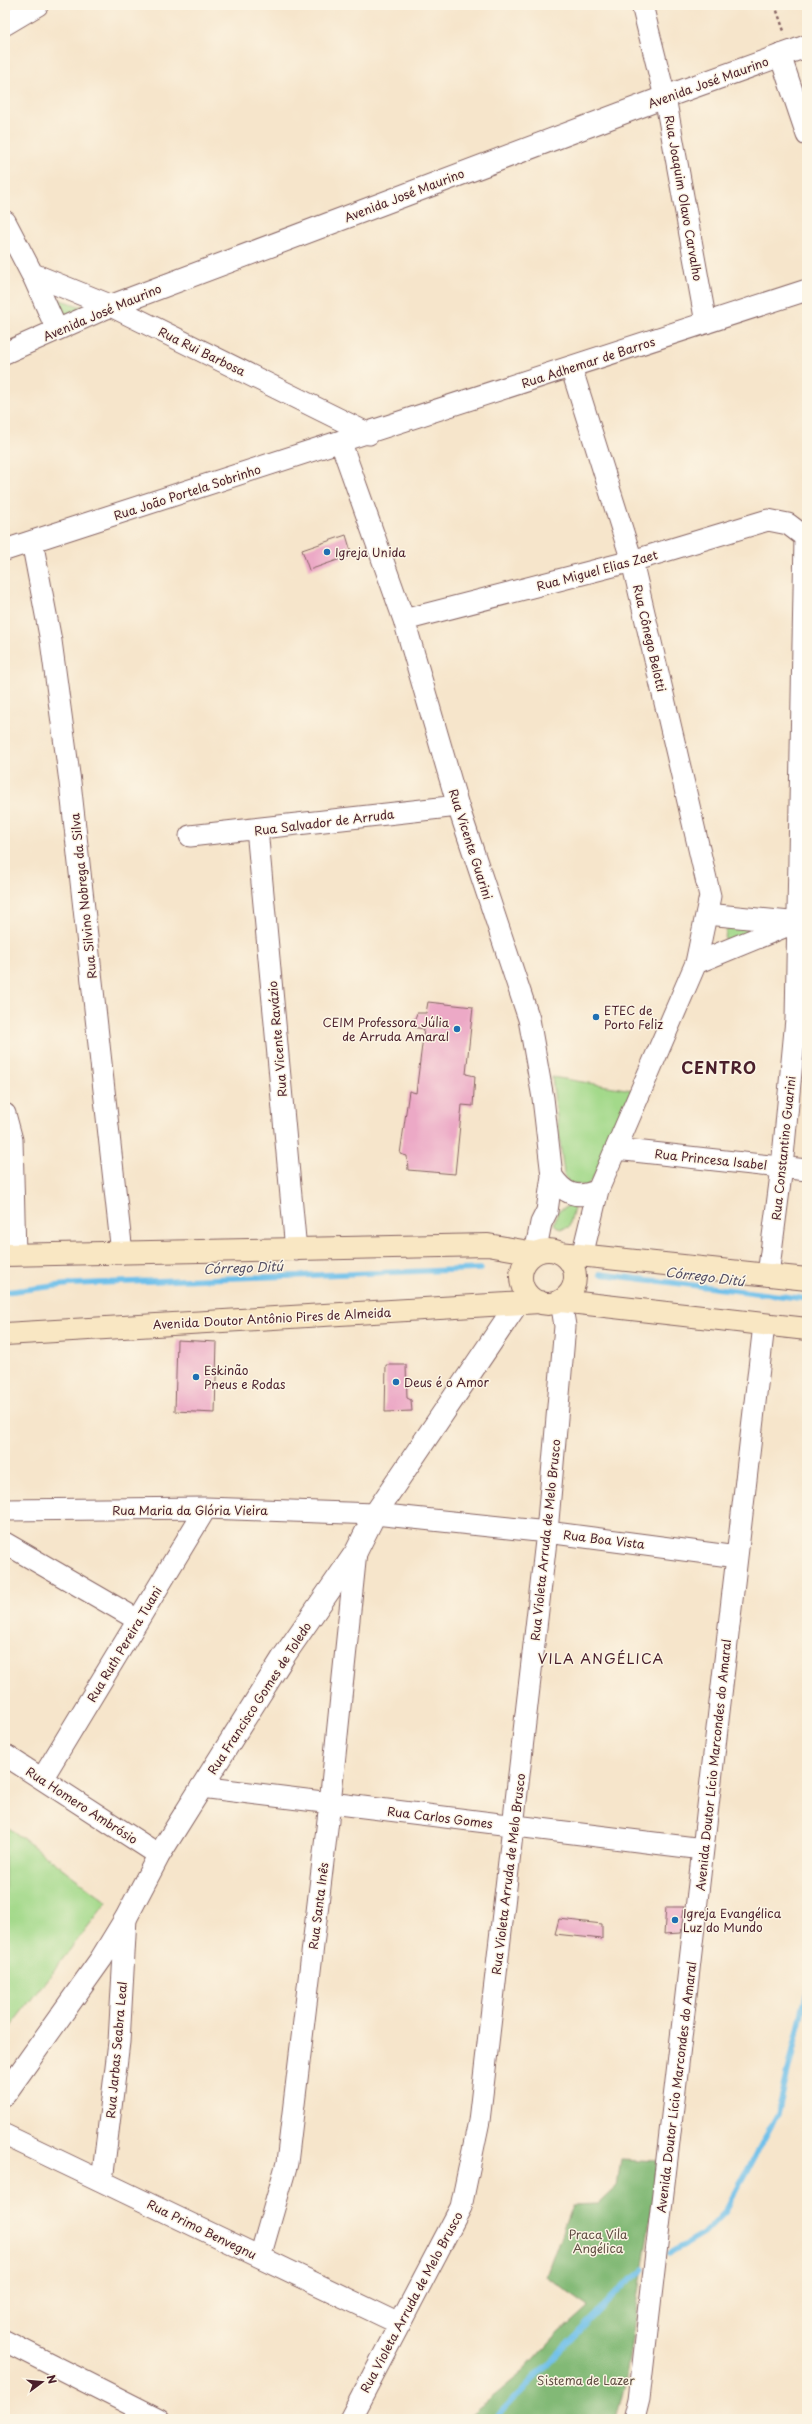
<svg xmlns="http://www.w3.org/2000/svg" width="812" height="2424" font-family="'Playpen Sans',sans-serif">
	<rect width="100%" height="100%" fill="#fcf5e5"/>
	<filter id="ink" filterUnits="userSpaceOnUse"><feTurbulence type="fractalNoise" baseFrequency=".025" numOctaves="2"/><feDisplacementMap in="SourceGraphic" scale="8" xChannelSelector="R" yChannelSelector="G"/><feConvolveMatrix kernelMatrix="1 2 1 2 8 2 1 2 1" color-interpolation-filters="sRGB"/></filter>
	<filter id="wash" filterUnits="userSpaceOnUse"><feTurbulence type="fractalNoise" baseFrequency=".012" numOctaves="4" result="noise"/><feDisplacementMap in="SourceGraphic" scale="16" xChannelSelector="R" yChannelSelector="G"/><feGaussianBlur stdDeviation="0.9" result="paint"/><feColorMatrix in="noise" values="0 0 0 0 0 0 0 0 0 0 0 0 0 0 0 0 0 1.4 0 .05"/><feComposite in="paint" operator="in"/></filter>
	<g filter="url(#wash)">
		<rect width="100%" height="100%" fill="#f6e5cb"/>
		<path fill="#a3d98a" stroke="#767c5a" d="M51,297L83,307L59,321Z
			M730,925L771,926L729,943L725,939L726,932Z
			M552,1077L632,1090L592,1180L587,1186L569,1183L564,1174Z
			M575,1203L569,1227L560,1229L554,1224L558,1211Z
			M5,1825L107,1902L5,2033Z"/>
		<path fill="#82b976" stroke="#666c50" d="M621,2159L659,2161L625,2384L616,2419H466L524,2371L559,2333L589,2306L546,2276L572,2205L598,2204L617,2186Z"/>
		<g fill="none" stroke-linecap="round" stroke-linejoin="round">
			<path stroke="#6ec0ea" stroke-width="5.5" d="M600,1274L807,1299
				M5,1292L72,1284L481,1269
				M669,2254L703,2234L726,2210L778,2113L807,1992
				M495,2419L625,2284L643,2269"/>
		</g>
		<g id="blocks">
			<path fill="#eca9c6" d="M346,535L352,555L309,570L302,550Z
				M428,1002L473,1007L466,1074L475,1076L473,1106L462,1105L455,1174L408,1170L407,1156L400,1154L409,1091L416,1093L424,1029L412,1027L417,1013H426Z
				M177,1340L217,1342L215,1413L175,1411Z
				M386,1365H406L407,1398L411,1400L412,1411L385,1412Z
				M666,1907H684L681,1933L664,1934Z
				M559,1919L602,1924V1939L555,1934Z"/>
		</g>
	</g>
	<g filter="url(#ink)">
		<use href="#blocks" fill-opacity="0" stroke="#866463" stroke-width="1"/>
		<g fill="none" stroke-linecap="round" stroke-linejoin="round">
			<g stroke="#866463" stroke-width="23">
				<path id="minor" d="M642,5L665,97L706,323
					M780,55L807,135
					M32,274L57,330
					M5,353L111,306L369,434
					M571,367L632,561L710,896L696,963L598,1190L582,1256
					M341,443L404,620L458,806L529,1019L543,1098L552,1176L547,1211L541,1223L535,1253
					M32,541L51,641L70,782L122,1253
					M5,550L807,290
					M404,620L632,561L768,520L788,524L805,537L796,1019L782,1167L768,1275
					M257,829L296,1250
					M190,836L458,806
					M707,914L790,922
					M696,963L796,922
					M5,1114L12,1140L15,1254
					M616,1149L807,1170
					M552,1176C564,1194 577,1200 598,1190
					M5,1510L206,1508L375,1514L547,1532L737,1557
					M5,1543L138,1620
					M5,1755L159,1855
					M42,1779L206,1508
					M201,1787L703,1849
					M5,2135L400,2324
					M102,2181L119,2042L126,1918
					M260,2257L287,2163L330,1803L356,1552
					M5,2341L159,2419
					M350,2419L461,2207L479,2121L547,1532L565,1326L561,1301
					M634,2419L639,2399L764,1325"/>
			</g>
			<g stroke="#866463" stroke-width="24">
				<path id="tertiary" d="M5,24L37,5
					M5,222L32,274L111,306L665,97L807,46
					M5,2094L101,1959L126,1918L159,1855L284,1656L356,1552L375,1514L517,1304"/>
			</g>
			<g stroke="#866463" stroke-width="24">
				<path id="secondary" d="M521 1277a27 27 0 1 1 54 0a27 27 0 1 1-54 0Z
					M560,1253L807,1279
					M5,1255L488,1245L535,1253
					M561,1301L807,1329
					M5,1334L540,1302"/>
			</g>
			<path stroke="#866463" stroke-width="2.5" stroke-dasharray="3 3" stroke-linecap="butt" d="M775,5L785,34"/>
			<use href="#minor" stroke="#fff" stroke-width="21"/>
			<use href="#tertiary" stroke="#fff" stroke-width="22"/>
			<use href="#secondary" stroke="#f9e7c3" stroke-width="22"/>
		</g>
	</g>
	<g fill="#1f6fb2" stroke="#fcf5e5" stroke-width="1.5">
		<circle cx="327" cy="552" r="4"/>
		<circle cx="596" cy="1017" r="4"/>
		<circle cx="457" cy="1029" r="4"/>
		<circle cx="196" cy="1377" r="4"/>
		<circle cx="396" cy="1382" r="4"/>
		<circle cx="675" cy="1920" r="4"/>
	</g>
	<g text-anchor="middle" dominant-baseline="central" stroke-width="3" stroke-linejoin="round" paint-order="stroke">
		<g font-size="12" fill="#4a1f2b" stroke="#fcf5e5">
			<text transform="translate(708 82) rotate(-20)">Avenida José Maurino</text>
			<text transform="translate(404 195) rotate(-21)">Avenida José Maurino</text>
			<text transform="translate(684 198) rotate(80)">Rua Joaquim Olavo Carvalho</text>
			<text transform="translate(102 312) rotate(-23)">Avenida José Maurino</text>
			<text transform="translate(202 351) rotate(26)">Rua Rui Barbosa</text>
			<text transform="translate(588 362) rotate(-18)">Rua Adhemar de Barros</text>
			<text transform="translate(187 492) rotate(-18)">Rua João Portela Sobrinho</text>
			<text transform="translate(597 570) rotate(-15)">Rua Miguel Elias Zaet</text>
			<text transform="translate(650 638) rotate(77)">Rua Cônego Belotti</text>
			<text transform="translate(324 822) rotate(-7)">Rua Salvador de Arruda</text>
			<text transform="translate(471 844) rotate(72)">Rua Vicente Guarini</text>
			<text transform="translate(83 896) rotate(-96)">Rua Silvino Nobrega da Silva</text>
			<text transform="translate(277 1039) rotate(-95)">Rua Vicente Ravázio</text>
			<text transform="translate(783 1148) rotate(-84)">Rua Constantino Guarini</text>
			<text transform="translate(711 1159) rotate(6)">Rua Princesa Isabel</text>
			<text transform="translate(272 1318) rotate(-3)">Avenida Doutor Antônio Pires de Almeida</text>
			<text x="190" y="1510">Rua Maria da Glória Vieira</text>
			<text transform="translate(604 1539) rotate(7)">Rua Boa Vista</text>
			<text transform="translate(545 1540) rotate(-84)">Rua Violeta Arruda de Melo Brusco</text>
			<text transform="translate(124 1644) rotate(-59)">Rua Ruth Pereira Tuani</text>
			<text transform="translate(259 1698) rotate(-57)">Rua Francisco Gomes de Toledo</text>
			<text transform="translate(713 1765) rotate(-84)">Avenida Doutor Lício Marcondes do Amaral</text>
			<text transform="translate(82 1805) rotate(33)">Rua Homero Ambrósio</text>
			<text transform="translate(440 1817) rotate(7)">Rua Carlos Gomes</text>
			<text transform="translate(508 1874) rotate(-83)">Rua Violeta Arruda de Melo Brusco</text>
			<text transform="translate(318 1906) rotate(-83)">Rua Santa Inês</text>
			<text transform="translate(116 2050) rotate(-85)">Rua Jarbas Seabra Leal</text>
			<text transform="translate(676 2087) rotate(-83)">Avenida Doutor Lício Marcondes do Amaral</text>
			<text transform="translate(202 2229) rotate(26)">Rua Primo Benvegnu</text>
			<text transform="translate(411 2302) rotate(-62)">Rua Violeta Arruda de Melo Brusco</text>
		</g>
		<g font-size="12" fill="#4a1f2b" stroke="#fcf5e5" text-anchor="start">
			<text x="335" y="552">Igreja Unida</text>
			<text x="604" y="1010">ETEC de<tspan x="604" dy="14">Porto Feliz</tspan></text>
			<text x="449" y="1022" text-anchor="end">CEIM Professora Júlia<tspan x="449" dy="14">de Arruda Amaral</tspan></text>
			<text x="204" y="1370">Eskinão<tspan x="204" dy="14">Pneus e Rodas</tspan></text>
			<text x="404" y="1382">Deus é o Amor</text>
			<text x="683" y="1913">Igreja Evangélica<tspan x="683" dy="14">Luz do Mundo</tspan></text>
		</g>
		<g font-size="12" fill="#604e43" stroke="#fcf5e5">
			<text x="598" y="2234">Praca Vila<tspan x="598" dy="14">Angélica</tspan></text>
			<text x="586" y="2380">Sistema de Lazer</text>
		</g>
		<g font-size="13" font-style="italic" fill="#554f64" stroke="#fcf5e5">
			<text transform="translate(243 1267) rotate(-2)">Córrego Ditú</text>
			<text transform="translate(705 1276) rotate(7)">Córrego Ditú</text>
		</g>
		<g font-size="14" letter-spacing="1" fill="#4a1f2b" stroke="#fcf5e5">
			<text x="601" y="1658">VILA ANGÉLICA</text>
		</g>
		<g font-size="16" font-weight="bold" letter-spacing="1" fill="#4a1f2b" stroke="#fcf5e5">
			<text x="719" y="1067">CENTRO</text>
		</g>
	</g>
	<rect width="812" height="2424" fill="none" stroke="#fcf5e5" stroke-width="20"/>
	<g transform="translate(42 2382) rotate(74)" stroke="#fcf5e5" stroke-width="3" paint-order="stroke">
	<path d="M0-3L7 15L0 10L-7 15Z" fill="#4a1f2b"/>
	<text y="-6" font-size="11" font-weight="bold" text-anchor="middle" fill="#4a1f2b">N</text>
	</g>
</svg>
